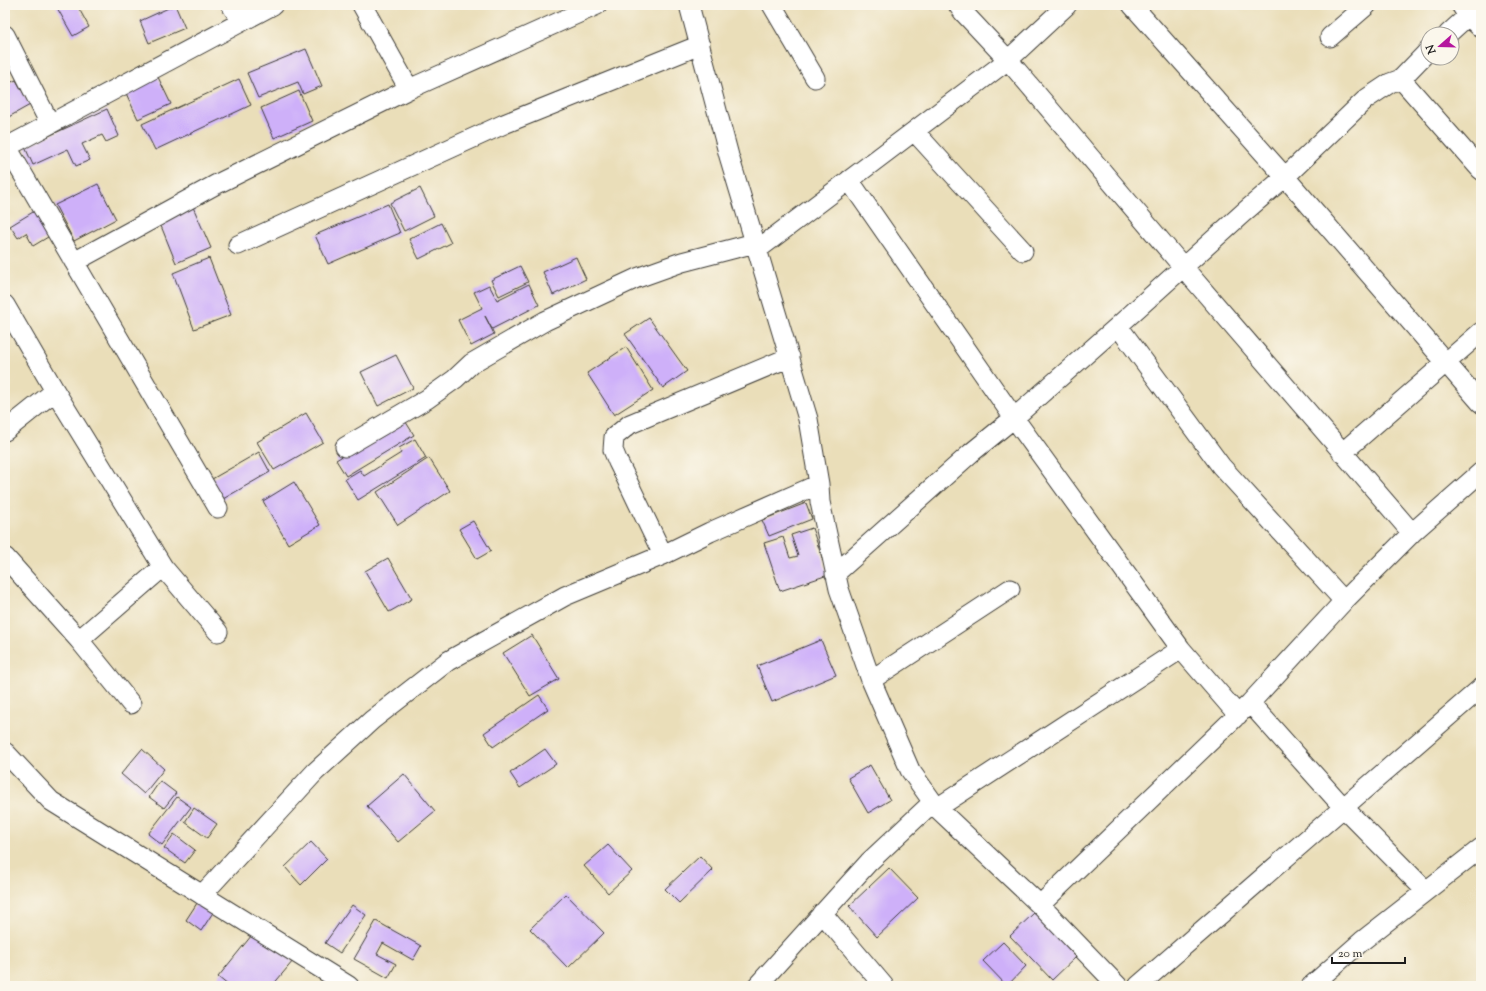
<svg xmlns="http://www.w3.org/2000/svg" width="1486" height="991" font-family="'Sorts Mill Goudy',serif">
	<rect width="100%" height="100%" fill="#fbf7ec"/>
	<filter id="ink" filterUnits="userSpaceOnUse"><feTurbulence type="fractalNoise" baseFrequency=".025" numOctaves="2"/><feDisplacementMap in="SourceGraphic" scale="8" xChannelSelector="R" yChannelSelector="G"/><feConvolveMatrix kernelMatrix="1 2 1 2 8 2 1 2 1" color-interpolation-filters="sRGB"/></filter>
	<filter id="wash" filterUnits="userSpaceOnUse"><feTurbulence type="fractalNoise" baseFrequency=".012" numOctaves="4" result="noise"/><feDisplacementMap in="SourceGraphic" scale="16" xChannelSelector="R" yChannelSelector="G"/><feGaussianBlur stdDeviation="0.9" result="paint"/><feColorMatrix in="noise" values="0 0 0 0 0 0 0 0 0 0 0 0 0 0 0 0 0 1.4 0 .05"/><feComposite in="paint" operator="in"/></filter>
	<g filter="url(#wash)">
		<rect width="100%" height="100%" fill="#eadeb9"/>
		<g id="blocks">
			<path fill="#ceb0f9" d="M58,5H77L89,27L73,36L56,6Z
				M175,5L185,28L149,43L140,21Z
				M306,49L322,86L303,94L298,82L258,98L247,73Z
				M157,75L171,104L138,119L124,89Z
				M239,79L251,105L155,150L142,124Z
				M16,80L30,105L5,119V85Z
				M299,91L312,121L274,138L261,108Z
				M107,109L119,136L106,142L102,135L82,144L90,160L76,166L68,149L33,165L25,147Z
				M98,184L116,219L74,241L55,205Z
				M420,188L434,216L404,231L390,203Z
				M388,204L400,233L328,264L315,235Z
				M193,207L211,248L176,263L159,221Z
				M38,209L53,234L33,246L26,233L18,238L10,226Z
				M441,223L451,243L419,259L409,239Z
				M576,257L586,279L553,295L543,272Z
				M209,258L231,315L194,329L173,273Z
				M520,266L528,282L499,296L491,280Z
				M529,284L539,305L492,329L485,316L494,334L471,346L458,320L482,308L474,292L489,285L497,300Z
				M649,318L687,371L663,388L625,334Z
				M626,347L653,390L614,415L587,373Z
				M396,355L413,388L378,406L361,372Z
				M306,413L323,442L274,470L257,442Z
				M404,419L414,435L346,476L336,460Z
				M415,439L426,458L358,500L345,479L360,470L364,476L401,453L399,448Z
				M259,452L270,472L223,499L212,479Z
				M429,458L450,491L398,525L377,492Z
				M294,482L320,525L288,544L263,501Z
				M806,503L812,519L769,536L762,520Z
				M473,521L491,551L477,559L459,529Z
				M812,528L828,575L780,591L764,543L783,537L790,558L798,556L791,535Z
				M388,558L412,599L389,612L365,571Z
				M532,635L559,679L530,696L503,653Z
				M821,640L836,675L772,702L757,666Z
				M539,695L548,709L493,747L484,733Z
				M142,749L164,769L144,794L121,774Z
				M545,749L556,764L520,788L510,773Z
				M870,765L890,800L868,813L848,778Z
				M404,774L435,811L398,842L367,806Z
				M160,781L176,793L164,808L149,797Z
				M177,797L191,807L162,845L148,834Z
				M194,808L217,824L207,838L185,822Z
				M174,834L195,850L185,863L164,848Z
				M311,842L327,859L301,885L285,867Z
				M608,845L632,871L608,893L584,866Z
				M700,856L713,870L679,903L665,889Z
				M889,868L918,898L877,937L849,906Z
				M566,894L604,933L568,968L530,929Z
				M199,900L214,911L201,931L186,920Z
				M352,905L366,915L340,953L325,943Z
				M1035,912L1076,957L1052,980L1010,936Z
				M376,921L421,946L413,960L383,943L377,954L396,964L388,978L354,959Z
				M256,930L293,961L272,986H229L218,977Z
				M1003,942L1026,966L1007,986L983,961Z"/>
		</g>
	</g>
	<g filter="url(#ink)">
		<use href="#blocks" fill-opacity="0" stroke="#3b3934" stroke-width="1"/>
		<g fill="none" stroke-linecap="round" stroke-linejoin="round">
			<g stroke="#3b3934" stroke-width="21">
				<path id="street" d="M231,5L242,21
					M362,5L409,89
					M689,5L729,156L808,419L819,484L820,502L839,589L871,680L910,770L937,808L1040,905L1118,986
					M772,5L815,78
					M958,5L963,12L1008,60L1183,267L1412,533
					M1132,5L1285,177L1481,403
					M1461,5L1468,16L1481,28
					M1448,34L1480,5
					M5,35L50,124
					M1330,37L1367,5
					M1401,79L1428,51
					M914,131L1023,251
					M7,147L218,508
					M5,148L273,5
					M849,180L1014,418L1181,649L1238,715
					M238,245L504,124L700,45
					M757,250L1008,60L1067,5
					M74,262L215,185L409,89L597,5
					M5,305L55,391L163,567L218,632
					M1118,326L1221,466L1344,601
					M5,431L55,391
					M345,447L427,399L455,379L472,363L545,321L637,278L682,262L755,243
					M1342,453L1481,332
					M663,555L626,478L618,462L613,450L614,437L630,424L790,357
					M5,557L79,640L131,704
					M835,574L971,453L1014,418L1118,326L1243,213L1285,177L1366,99L1390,83L1401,79L1481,170
					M79,640L163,567
					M871,680L1010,589
					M1250,703L1343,807L1426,891
					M5,752L51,801L349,986
					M937,808L1181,649
					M202,895L315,772L372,720L448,661L565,596L663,555L710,532L819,484
					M1040,905L1250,703L1344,601L1412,533L1481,472
					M822,913L884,986
					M757,986L869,862L933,802
					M1138,986L1481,688
					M1311,986L1362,941L1481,848"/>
			</g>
			<use href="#street" stroke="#fff" stroke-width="19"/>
		</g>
	</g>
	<rect width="1486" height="991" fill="none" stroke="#fbf7ec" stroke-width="20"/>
	<g transform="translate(1440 46) rotate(250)"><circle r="19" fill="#fbf7ec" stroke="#a29f99"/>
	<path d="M0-3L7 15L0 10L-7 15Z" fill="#b5179e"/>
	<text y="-6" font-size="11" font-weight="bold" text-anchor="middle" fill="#1c1c1c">N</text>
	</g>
	<path d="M1332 957v6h73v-6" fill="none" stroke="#1c1c1c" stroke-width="2"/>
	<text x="1338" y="957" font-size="12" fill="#1c1c1c" stroke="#fbf7ec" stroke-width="3" paint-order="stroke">20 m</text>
</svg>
